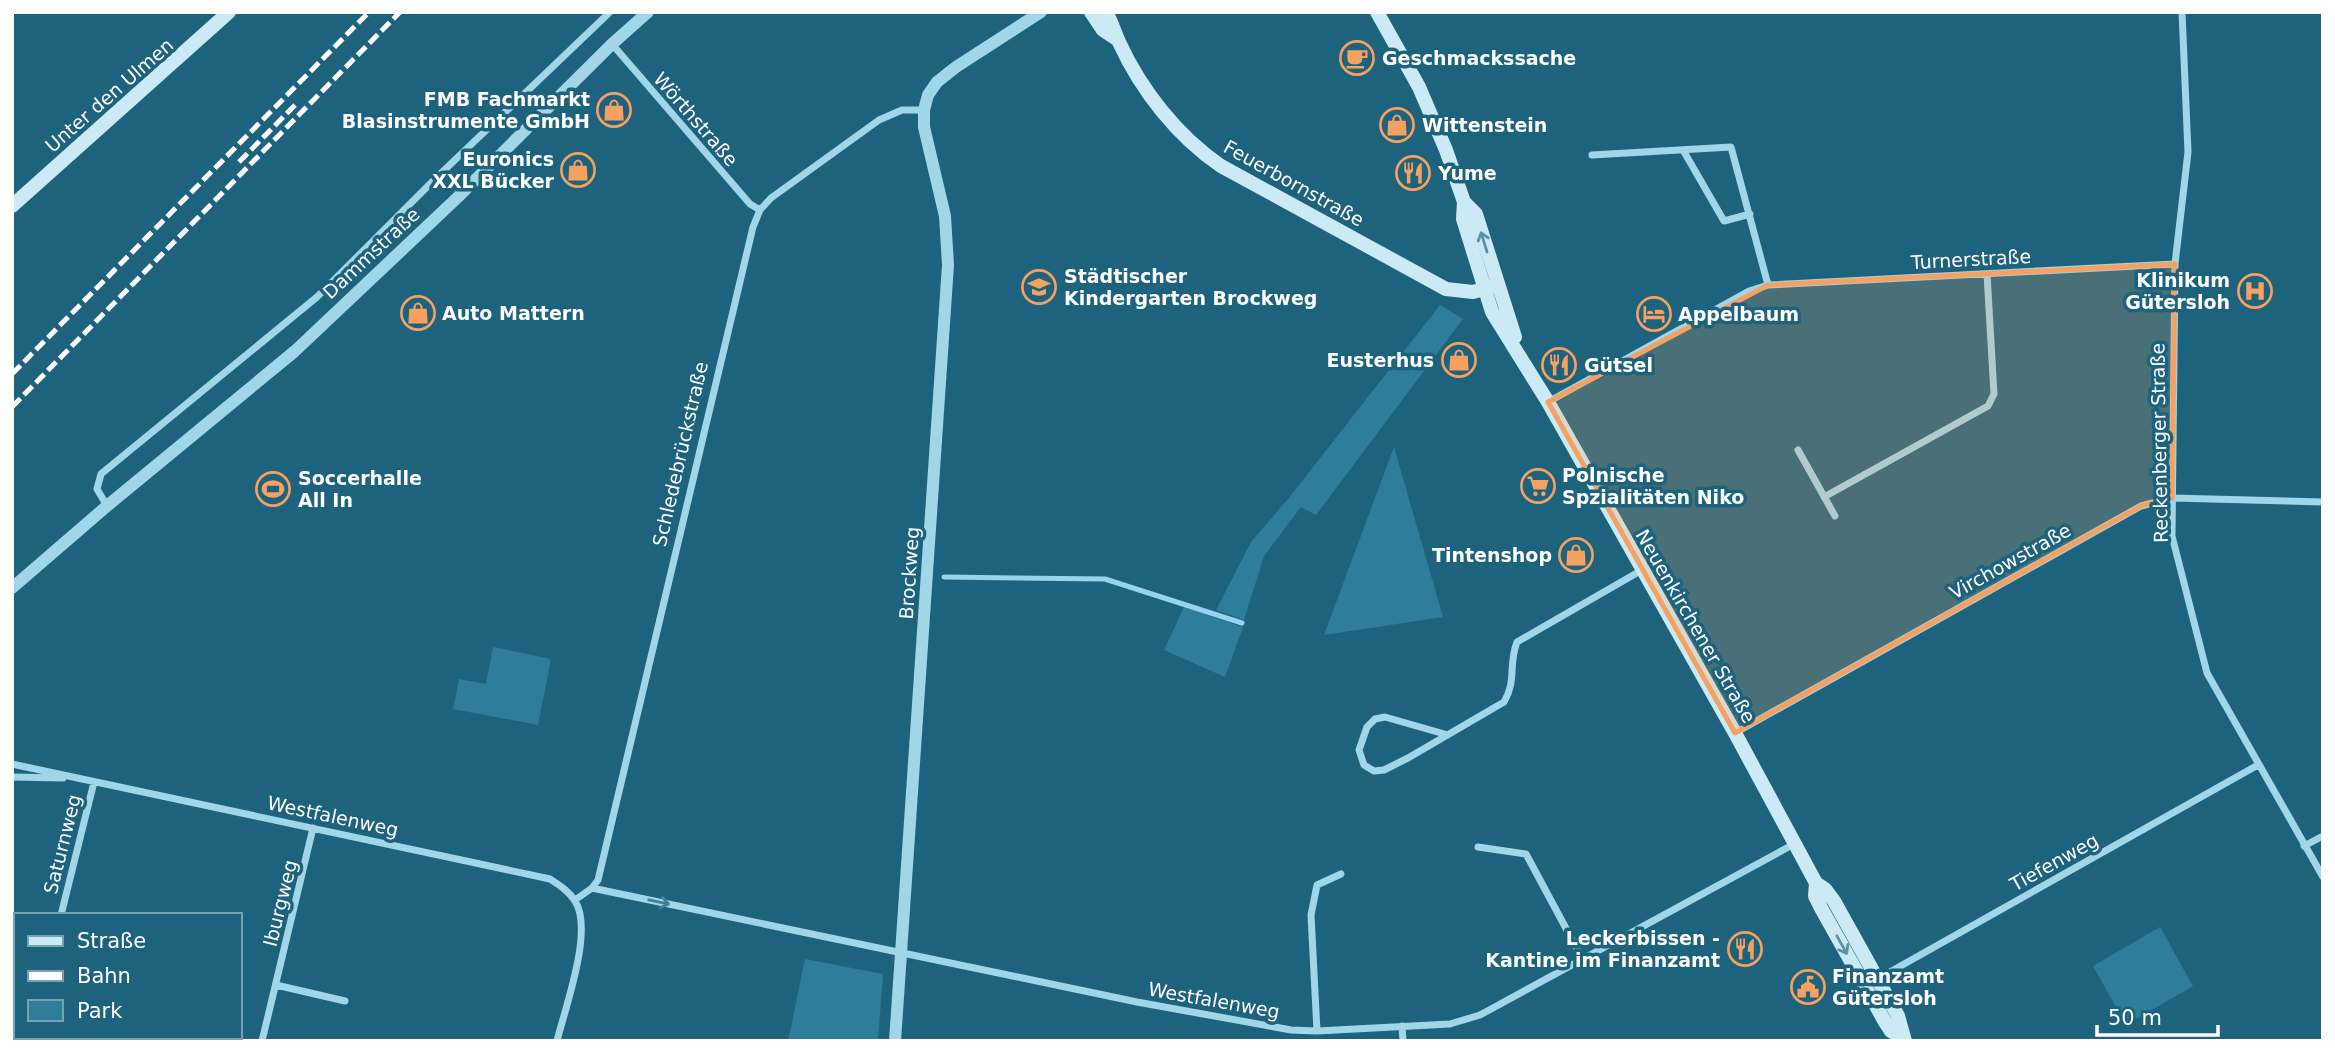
<svg xmlns="http://www.w3.org/2000/svg" width="2335" height="1053" font-family="'DejaVu Sans',sans-serif">
	<rect width="100%" height="100%" fill="#1e637e"/>
	<path fill="#2d7d9b" d="M1440,305L1463,319L1316,515L1301,507L1264,556L1244,620L1216,610L1251,542L1288,499Z
		M1394,447L1443,617L1324,635Z
		M1184,607L1243,627L1225,677L1164,650Z
		M493,647L551,659L538,725L453,709L459,679L486,684Z
		M2160,927L2193,986L2126,1025L2093,966Z
		M805,959L883,974L878,1041H788Z"/>
	<g fill="none" stroke-linecap="round" stroke-linejoin="round">
		<path stroke="#95d4ea" stroke-width="5" d="M944,577L1105,579L1242,623"/>
		<path stroke="#a1d5e8" stroke-width="7" d="M2182,12L2188,152L2175,264L2172,536L2207,673L2323,877
			M612,44L750,204L760,210
			M1683,150L1724,221L1750,214
			M1592,155L1731,147L1768,285
			M1548,402L1749,291L1768,285L2175,264
			M1798,450L1835,516
			M1824,497L1988,406L1994,394L1987,274
			M107,506L97,489L101,474L317,297L436,178L610,12
			M1735,733L2141,506L2172,498L2323,502
			M1448,735L1385,717L1375,719L1367,727L1359,750L1364,765L1374,771L1384,770L1408,758L1504,702C1517,680 1508,665 1517,642L1642,570
			M12,764L550,879C559,885 569,891 575,901C594,930 565,1008 557,1041
			M12,777L63,778
			M2304,846L2323,836
			M1478,847L1526,854L1582,958
			M592,888L1137,1002L1291,1030L1317,1031L1450,1024L1480,1015L1796,843
			M575,900L592,888L598,880L753,227L760,210L771,198L879,120L902,110H924
			M61,915L94,782
			M276,985L345,1001
			M1865,986L2258,765
			M1402,1026L1403,1041
			M1317,1031L1311,915L1317,885L1341,874
			M12,1034L16,1035
			M262,1041L313,828"/>
		<path stroke="#a1d5e8" stroke-width="12" d="M12,588L107,506L295,351L458,197L612,44L648,12
			M895,1041L948,265L945,216L924,127V110L928,95L937,82L956,67L1041,12"/>
		<path stroke="#cceaf6" stroke-width="14" d="M1091,12L1103,30L1118,40
			M1106,12C1112,22 1114,31 1119,42C1141,90 1177,136 1221,166L1446,289L1473,292L1498,285
			M1377,12L1419,87L1446,150L1464,202L1463,219L1492,312L1548,402L1735,733L1816,883L1825,889L1834,901L1898,1016L1905,1041
			M1464,202L1476,214L1515,337
			M12,206L229,12
			M1816,883L1815,896L1821,908L1885,1022L1891,1031L1904,1039"/>
		<path stroke="#fff" stroke-width="5" stroke-dasharray="12 5" stroke-linecap="butt" d="M239,162L298,102
			M12,374L369,12
			M12,407L400,12"/>
	</g>
	<defs><path id="oneway-shaft" d="M-6 0H5M1.5-3L5.5 0L1.5 3" fill="none" stroke-width="1.6" stroke-linecap="round" stroke-linejoin="round" transform="scale(1.75)"/></defs>
	<g stroke="#5b92a8">
		<use href="#oneway-shaft" transform="translate(1484 242) rotate(-107)"/>
		<use href="#oneway-shaft" transform="translate(1842 945) rotate(61)"/>
	</g>
	<use stroke="#3f8098" href="#oneway-shaft" transform="translate(659 902) rotate(12)"/>
	<path fill="#f7a160" fill-opacity="0.2" stroke="#f7a160" stroke-width="5" stroke-linejoin="round" d="M2175,264L2172,498L2141,506L1735,733L1548,402L1768,285Z"/>
	<defs>
		<g id="cafe-ring" transform="scale(1.75)"><circle r="9.5" fill="#1e637e" stroke="#f7a160" stroke-width="1.5"/><path d="M-5.5-4.5H6V0H3Q3 3.5 0 3.5H-2.5Q-5.5 3.5-5.5 0ZM3-3.2v2h1.7v-2ZM-6 4.5H4V6H-6Z" fill="#f7a160"/></g>
		<g id="shop-ring" transform="scale(1.75)"><circle r="9.5" fill="#1e637e" stroke="#f7a160" stroke-width="1.5"/><path d="M-5-2.5h2.3a2.7 3.5 0 0 1 5.4 0H5L5.5 6h-11ZM-1.5-2.5h3a1.5 2.3 0 0 0-3 0Z" fill="#f7a160"/></g>
		<g id="restaurant-ring" transform="scale(1.75)"><circle r="9.5" fill="#1e637e" stroke="#f7a160" stroke-width="1.5"/><path d="M-5-6h1v4h1v-4h1v4h1v-4h1v5L-1.5 .5V6h-2V.5L-5-1ZM5-6V6H3V1.5H1.5Q1.5-4 5-6Z" fill="#f7a160"/></g>
		<g id="school-ring" transform="scale(1.75)"><circle r="9.5" fill="#1e637e" stroke="#f7a160" stroke-width="1.5"/><path d="M0-5L7-2L0 1L-7-2ZM-4 1L0 2.5L4 1V4Q0 6-4 4Z" fill="#f7a160"/></g>
		<g id="hospital-ring" transform="scale(1.75)"><circle r="9.5" fill="#1e637e" stroke="#f7a160" stroke-width="1.5"/><path d="M-5-5h3v3.5h4V-5h3V5h-3V1.5h-4V5h-3Z" fill="#f7a160"/></g>
		<g id="hotel-ring" transform="scale(1.75)"><circle r="9.5" fill="#1e637e" stroke="#f7a160" stroke-width="1.5"/><path d="M-6-4.5h1.5V1H6V5H4.5V3h-9V5H-6ZM-4 0a1.8 1.8 0 1 1 3.6 0ZM.5 0V-2.5h3Q6-2.5 6 0Z" fill="#f7a160"/></g>
		<g id="supermarket-ring" transform="scale(1.75)"><circle r="9.5" fill="#1e637e" stroke="#f7a160" stroke-width="1.5"/><path d="M-6-5.5h2.5l.6 2H6L4.5 2H-2.5L-4.4-4H-6ZM-1.5 3.2a1.3 1.3 0 1 0 .1 0ZM3 3.2a1.3 1.3 0 1 0 .1 0Z" fill="#f7a160"/></g>
		<g id="stadium-ring" transform="scale(1.75)"><circle r="9.5" fill="#1e637e" stroke="#f7a160" stroke-width="1.5"/><path d="M0-5a6.5 5 0 1 0 0 10a6.5 5 0 1 0 0-10ZM-3.5-1.8h7v3.6h-7Z" fill="#f7a160"/></g>
		<g id="civic-ring" transform="scale(1.75)"><circle r="9.5" fill="#1e637e" stroke="#f7a160" stroke-width="1.5"/><path d="M-.6-6.5H3V-4.5H.6V-3L4-1V1h2V6H-6V1h2V-1L-.6-3ZM-1.2 2.5V6h2.4V2.5Z" fill="#f7a160"/></g>
	</defs>
	<g fill-rule="evenodd">
		<use href="#cafe-ring" x="1357" y="58"/>
		<use href="#shop-ring" x="614" y="110"/>
		<use href="#shop-ring" x="1397" y="125"/>
		<use href="#shop-ring" x="578" y="170"/>
		<use href="#restaurant-ring" x="1413" y="173"/>
		<use href="#school-ring" x="1039" y="287"/>
		<use href="#hospital-ring" x="2255" y="291"/>
		<use href="#shop-ring" x="418" y="313"/>
		<use href="#hotel-ring" x="1654" y="314"/>
		<use href="#shop-ring" x="1459" y="360"/>
		<use href="#restaurant-ring" x="1559" y="365"/>
		<use href="#supermarket-ring" x="1538" y="486"/>
		<use href="#stadium-ring" x="273" y="489"/>
		<use href="#shop-ring" x="1576" y="555"/>
		<use href="#restaurant-ring" x="1745" y="949"/>
		<use href="#civic-ring" x="1808" y="987"/>
	</g>
	<g text-anchor="middle" dominant-baseline="central" stroke-width="7" stroke-linejoin="round" paint-order="stroke">
		<g font-size="19" font-weight="bold" fill="#fff" stroke="#1e637e" text-anchor="start">
			<text x="1382" y="58">Geschmackssache</text>
			<text x="590" y="99" text-anchor="end">FMB Fachmarkt<tspan x="590" dy="22">Blasinstrumente GmbH</tspan></text>
			<text x="1422" y="125">Wittenstein</text>
			<text x="554" y="159" text-anchor="end">Euronics<tspan x="554" dy="22">XXL Bücker</tspan></text>
			<text x="1438" y="173">Yume</text>
			<text x="1064" y="276">Städtischer<tspan x="1064" dy="22">Kindergarten Brockweg</tspan></text>
			<text x="2230" y="280" text-anchor="end">Klinikum<tspan x="2230" dy="22">Gütersloh</tspan></text>
			<text x="442" y="313">Auto Mattern</text>
			<text x="1678" y="314">Appelbaum</text>
			<text x="1434" y="360" text-anchor="end">Eusterhus</text>
			<text x="1584" y="365">Gütsel</text>
			<text x="1562" y="475">Polnische<tspan x="1562" dy="22">Spzialitäten Niko</tspan></text>
			<text x="298" y="478">Soccerhalle<tspan x="298" dy="22">All In</tspan></text>
			<text x="1552" y="555" text-anchor="end">Tintenshop</text>
			<text x="1720" y="938" text-anchor="end">Leckerbissen -<tspan x="1720" dy="22">Kantine im Finanzamt</tspan></text>
			<text x="1832" y="976">Finanzamt<tspan x="1832" dy="22">Gütersloh</tspan></text>
		</g>
		<g font-size="19" fill="#fff" stroke="#1e637e">
			<text transform="translate(109 95) rotate(-41)">Unter den Ulmen</text>
			<text transform="translate(696 119) rotate(49)">Wörthstraße</text>
			<text transform="translate(1294 183) rotate(29)">Feuerbornstraße</text>
			<text transform="translate(371 253) rotate(-43)">Dammstraße</text>
			<text transform="translate(1971 259) rotate(-3)">Turnerstraße</text>
			<text transform="translate(2159 443) rotate(-91)">Reckenberger Straße</text>
			<text transform="translate(680 454) rotate(-77)">Schledebrückstraße</text>
			<text transform="translate(2010 561) rotate(-29)">Virchowstraße</text>
			<text transform="translate(909 573) rotate(-86)">Brockweg</text>
			<text transform="translate(1696 626) rotate(60)">Neuenkirchener Straße</text>
			<text transform="translate(333 816) rotate(12)">Westfalenweg</text>
			<text transform="translate(62 844) rotate(-76)">Saturnweg</text>
			<text transform="translate(2054 862) rotate(-29)">Tiefenweg</text>
			<text transform="translate(280 903) rotate(-76)">Iburgweg</text>
			<text transform="translate(1214 1000) rotate(10)">Westfalenweg</text>
		</g>
	</g>
	<rect width="2335" height="1053" fill="none" stroke="#ffffff" stroke-width="28"/>
	<rect x="14" y="913" width="228" height="126" fill="#1e637e" stroke="#78a1b2" stroke-width="2"/>
	<rect x="28" y="936" width="35" height="10" fill="#cceaf6" stroke="#78a1b2" stroke-width="2"/>
	<text x="77" y="948" font-size="21" fill="#ffffff">Straße</text>
	<rect x="28" y="971" width="35" height="10" fill="#ffffff" stroke="#78a1b2" stroke-width="2"/>
	<text x="77" y="983" font-size="21" fill="#ffffff">Bahn</text>
	<rect x="28" y="1000" width="35" height="21" fill="#2d7d9b" stroke="#78a1b2" stroke-width="2"/>
	<text x="77" y="1018" font-size="21" fill="#ffffff">Park</text>
	<path d="M2097 1025v10h121v-10" fill="none" stroke="#ffffff" stroke-width="3.5"/>
	<text x="2108" y="1025" font-size="21" fill="#ffffff" stroke="#1e637e" stroke-width="5" paint-order="stroke">50 m</text>
</svg>
